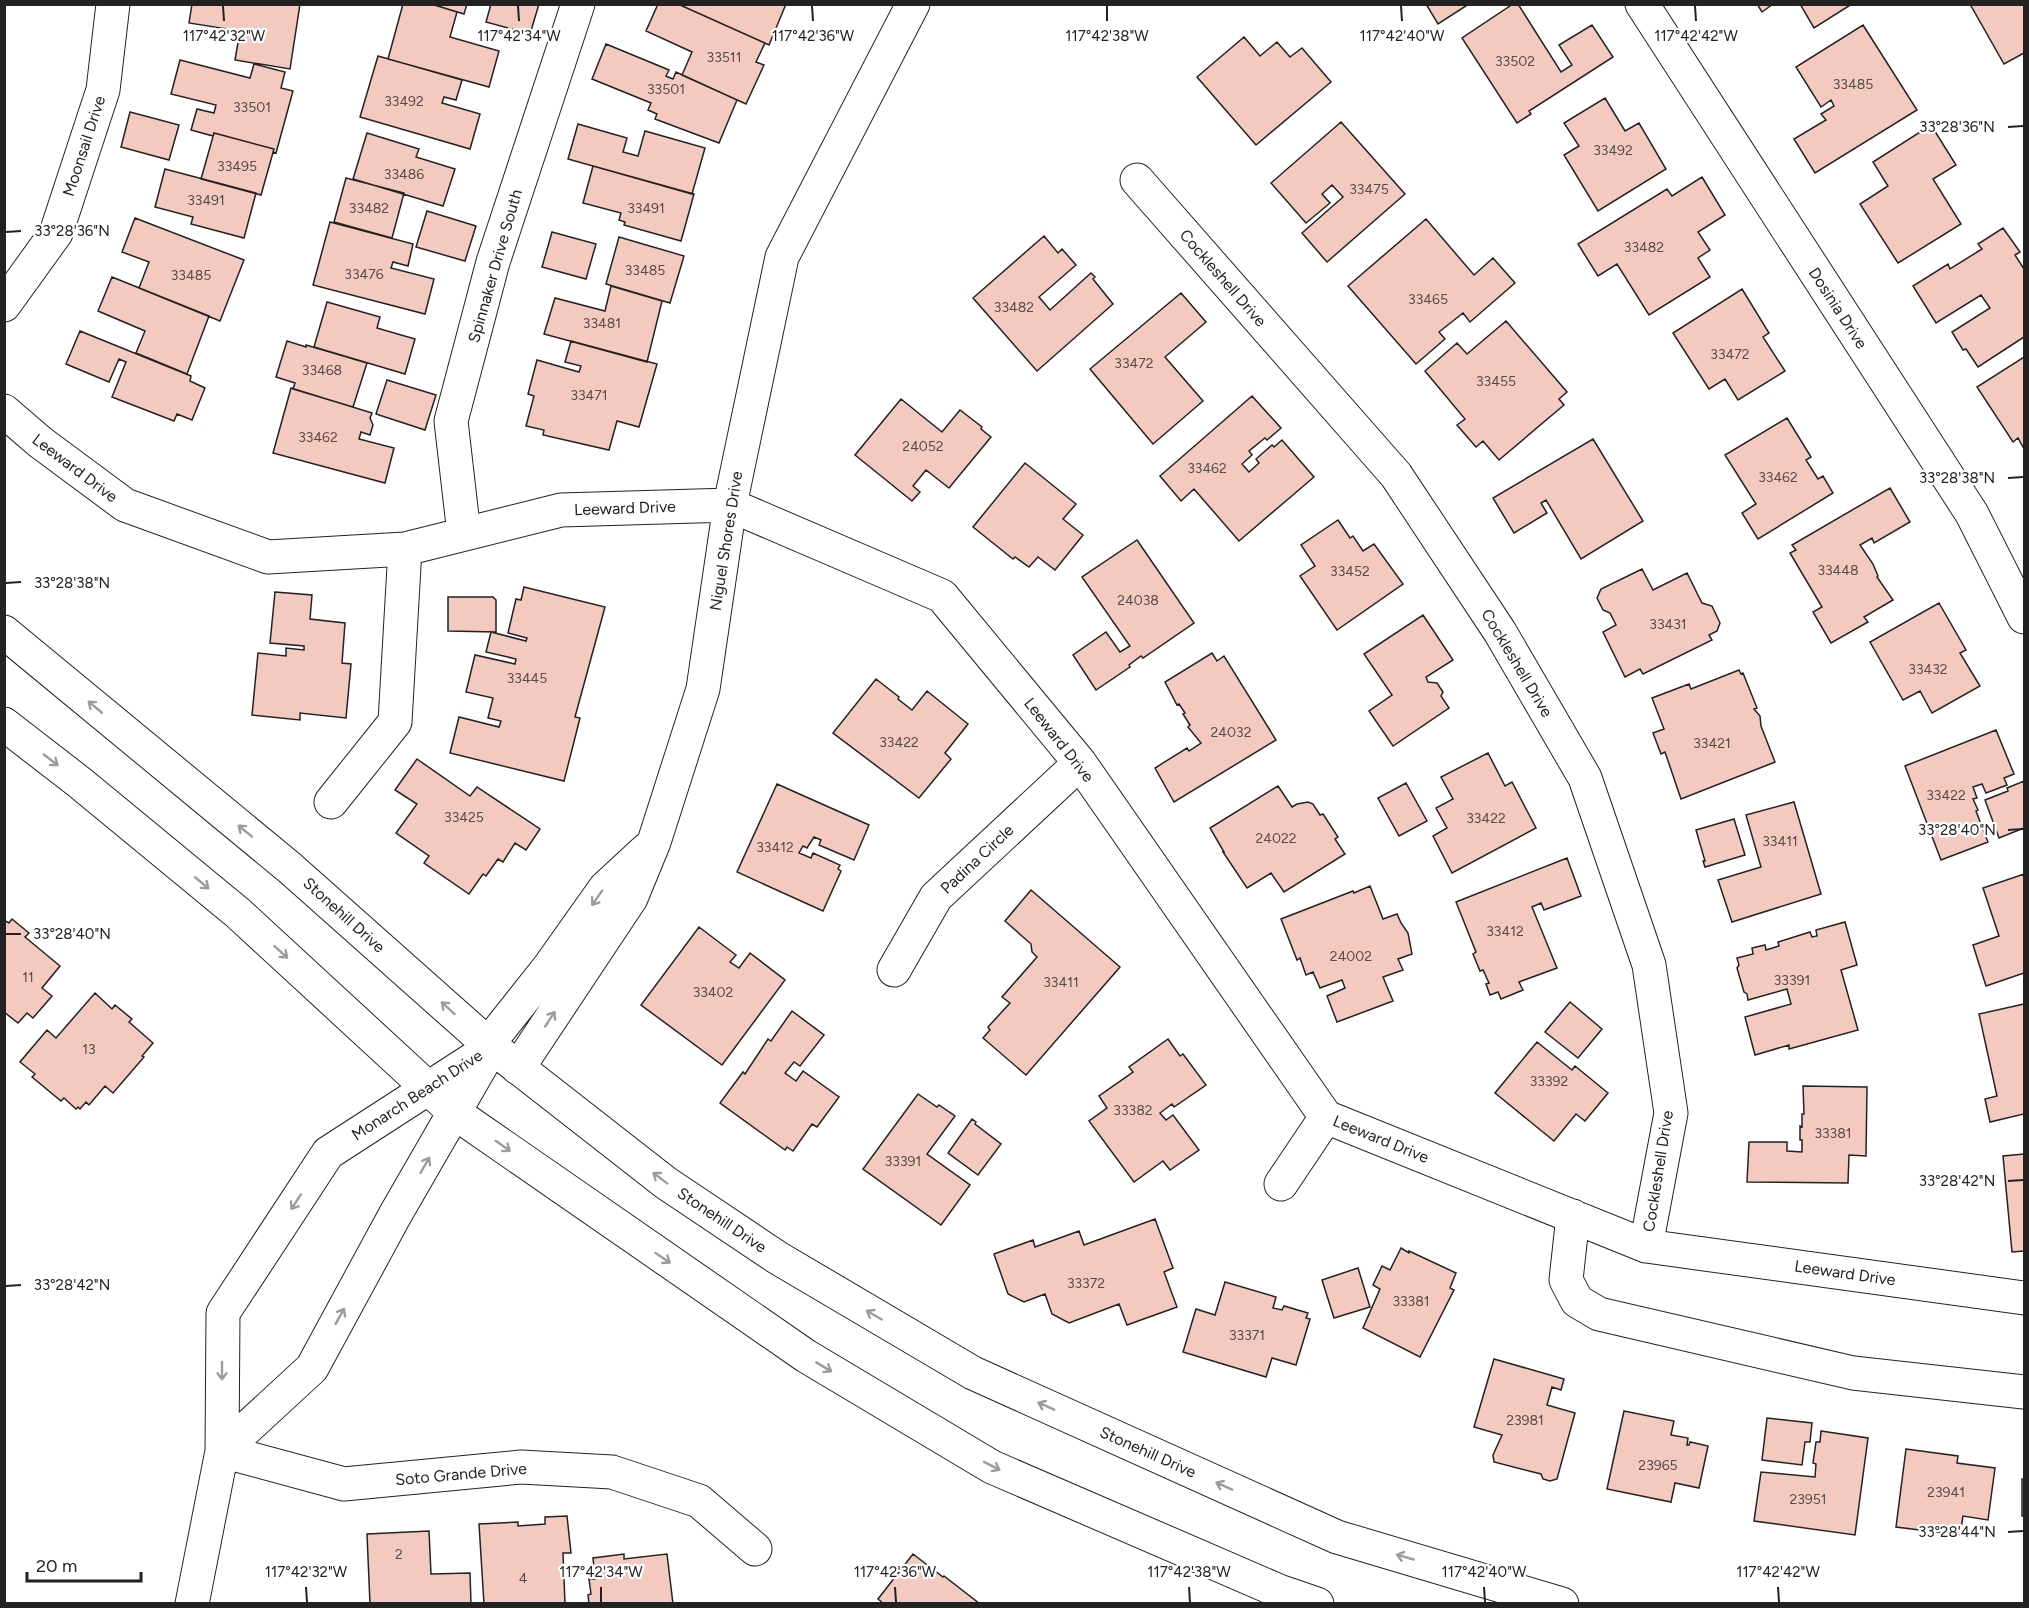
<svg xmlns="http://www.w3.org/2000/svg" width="2029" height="1608" font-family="Figtree,sans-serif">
	<rect width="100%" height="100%" fill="#fff"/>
	<path fill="#f3c9c0" stroke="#222" stroke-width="1.5" d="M192,4H300L290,69L235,60L240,31L189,23Z
		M403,4H431L457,12L450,37L499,51L489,87L388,59Z
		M431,4H467L464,14Z
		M491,4H539L530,34L486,22Z
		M658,4H678L765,43L756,62L764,65L746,104L682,75L692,52L646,31Z
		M681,4H786L769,45L682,6Z
		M1426,4H1469L1438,24Z
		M1513,4H1518L1561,72L1572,65L1559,45L1592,25L1613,57L1529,111L1531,114L1517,123L1462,38Z
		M1757,4H1773L1762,12Z
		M1800,4H1852L1814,28Z
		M1970,4H2024V53L2004,64Z
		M1863,25L1917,110L1815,173L1794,139L1826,120L1821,114L1834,106L1831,100L1821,107L1796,67Z
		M1244,37L1260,56L1277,42L1290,57L1302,48L1331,82L1256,145L1197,77Z
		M606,44L669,70L666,76L673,79L676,72L737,100L719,143L655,119L657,114L648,110L651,103L592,79Z
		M378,56L462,80L456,100L444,97L442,103L480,114L470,149L360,117Z
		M180,60L250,78L254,64L285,72L281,88L293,91L276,153L273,152L274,149L214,133L213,136L191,130L197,109L214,113L216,105L171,94Z
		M1605,98L1625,131L1639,123L1666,169L1598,211L1564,155L1579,146L1564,123Z
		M130,112L179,125L169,160L121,147Z
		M1341,122L1405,194L1327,262L1302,233L1343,197L1332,185L1322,194L1330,203L1306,223L1271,183Z
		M578,124L627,138L623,152L638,156L645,131L705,148L692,194L568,159Z
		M1931,125L1956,165L1933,179L1961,224L1898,263L1860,204L1888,186L1873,162Z
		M214,133L274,149L261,195L201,179Z
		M367,133L419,149L416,157L455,169L443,206L353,179Z
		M593,166L694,194L681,241L624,225L625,222L619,220L621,213L583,203Z
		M165,169L256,193L244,238L191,224L193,217L155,207Z
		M1702,177L1725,215L1698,232L1710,250L1698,258L1710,277L1649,315L1617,264L1598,276L1578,244L1667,189L1672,196Z
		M346,178L404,193L392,238L334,222Z
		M427,211L476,226L465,261L416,247Z
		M135,218L244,260L220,321L139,288L149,262L122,252Z
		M1426,219L1474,275L1493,258L1515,283L1470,322L1463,313L1439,332L1445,339L1416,364L1348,286Z
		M330,222L413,244L408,266L393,262L391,268L434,279L425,314L313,285Z
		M2003,228L2020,252L2015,255L2024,269V337L1978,367L1966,349L1963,350L1952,332L1990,308L1981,295L1936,323L1913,286L1948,264L1950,269L1982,249L1978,244Z
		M552,232L596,244L586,279L542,267Z
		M1044,236L1058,253L1062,249L1076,265L1039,297L1050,310L1091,273L1095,277L1093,279L1113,304L1037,371L973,298Z
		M619,237L684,256L670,303L606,284Z
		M112,277L209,316L187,374L136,353L145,331L98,311Z
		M611,286L662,301L647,362L544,334L555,298L605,311Z
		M1742,289L1769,333L1763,337L1785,371L1738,400L1725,379L1709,389L1673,333Z
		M1181,293L1206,322L1165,357L1203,401L1153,444L1090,369Z
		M327,302L380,317L377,328L415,339L405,374L314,347Z
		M1506,321L1567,392L1559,399L1564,405L1499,460L1483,441L1476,447L1457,425L1465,419L1425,371L1457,343L1467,354Z
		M80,331L191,376L190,381L205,388L192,420L177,414L174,421L112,397L126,362L119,359L109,382L66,364Z
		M287,341L306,347V345L367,363L353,407L293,389L295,383L276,377Z
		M571,341L657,364L639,427L617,421L609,450L543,435L544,430L526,426L534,396L528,394L537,360L579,372L581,366L565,362Z
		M2024,357V449L2018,438L2013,442L1977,387Z
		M387,380L436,395L425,430L376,414Z
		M291,388L372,413L370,418L373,425L370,435L361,432L359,439L394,448L385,483L273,453Z
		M1252,396L1281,428L1267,440L1265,438L1249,451L1252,455L1242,464L1249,472L1259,463L1256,459L1272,445L1274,447L1282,440L1314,477L1239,541L1194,489L1181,501L1160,476Z
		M901,399L942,432L960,410L982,427L981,429L991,437L949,488L926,470L913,486L920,492L912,501L855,455Z
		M1787,418L1811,457L1806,460L1818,479L1823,476L1833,493L1758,539L1742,513L1756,504L1725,455Z
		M1593,439L1643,521L1581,559L1546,500L1541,503L1547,513L1514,533L1493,498Z
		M1025,463L1076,504L1063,519L1083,535L1055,570L1038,557L1029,567L1015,557L1013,559L973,527Z
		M1890,488L1910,522L1874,543L1872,538L1860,545L1873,564L1878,576L1877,577L1893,600L1864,617L1868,622L1831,643L1813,612L1822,607L1790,553L1796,550L1792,545Z
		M1338,520L1350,538L1353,536L1363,551L1374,544L1403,584L1337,630L1300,576L1315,566L1301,545Z
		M1137,540L1194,623L1143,658L1141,656L1129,665L1130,667L1096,690L1073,655L1106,632L1120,652L1130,646L1082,577Z
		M1642,569L1653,590L1687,573L1702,603L1712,606L1720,623L1717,631L1709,635L1712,640L1643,674L1640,669L1625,677L1603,632L1616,625L1610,613L1603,610L1597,598L1601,589Z
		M524,587L605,607L575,717L580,718L564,781L450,753L459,717L499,727L501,721L488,718L493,698L466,692L475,655L515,664L516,659L486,652L491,632L526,641L527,638L508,633L516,599L521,600Z
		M275,592L312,595L310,619L345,623L342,663L351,664L346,718L300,713V720L252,715L258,653L286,656V648L304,650V646L270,643Z
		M448,597H493L496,600V632L448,631Z
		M1939,603L1966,650L1960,653L1980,686L1932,713L1920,691L1903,700L1870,642Z
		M1423,615L1453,660L1426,677L1428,682L1437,683L1443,692L1441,696L1449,708L1393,746L1369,711L1392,695L1364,654Z
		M1212,653L1217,661L1224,656L1276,740L1174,802L1155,768L1187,748L1189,751L1201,743L1188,727L1190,725L1183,714L1185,713L1179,704L1177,705L1165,682Z
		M1739,670L1741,674L1743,673L1757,708L1754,709L1760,716L1761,726L1775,762L1681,799L1665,752L1661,754L1653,733L1664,729L1652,698L1689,684L1691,689Z
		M876,679L899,697L898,699L912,710L927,691L968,724L945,753L951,759L919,798L833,733Z
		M1996,730L2014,774L2004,778L2007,785L1986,793L1982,784L1973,787L1977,798L1973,799L1978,810L1976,811L1988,842L1941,860L1905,766Z
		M1488,753L1505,786L1512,782L1536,828L1452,873L1433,836L1447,828L1436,808L1453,799L1441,777Z
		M417,759L470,796L477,787L540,829L526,850L515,843L503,862L498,859L486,876L483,874L469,894L424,863L429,856L396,833L417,804L395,790Z
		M2024,781V828L1999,838L1985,800L2008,791L2007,788Z
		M1406,783L1427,821L1399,836L1378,798Z
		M777,784L869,825L854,860L819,845L821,840L814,837L807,848L803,846L799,853L811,858L813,853L840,865L838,869L841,871L823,911L737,872Z
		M1278,786L1292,807L1297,804L1308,802L1313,804L1320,815L1323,814L1338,837L1335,839L1345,854L1284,892L1271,873L1247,888L1223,852H1224L1210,828Z
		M1794,802L1821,894L1732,922L1718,880L1761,867L1746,815Z
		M1734,819L1745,855L1705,867L1703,861H1705L1696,830Z
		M1567,858L1581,896L1544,910L1541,903L1532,907L1557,968L1519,982L1523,990L1501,999L1498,992L1490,995L1486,984L1489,983L1483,970L1480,971L1473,954L1476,952L1456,902Z
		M2024,874V973L1986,986L1973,945L1999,936L1983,888Z
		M1370,886L1383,919L1397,914L1401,923L1408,933L1412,954L1398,959L1403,970L1383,977L1393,1001L1337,1022L1327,996L1345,988L1342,980L1320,988L1313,972L1306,975L1300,958L1297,960L1281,919L1353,891L1354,893Z
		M1031,890L1120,967L1026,1075L983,1038L990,1030L988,1027L1010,1003L1002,997L1037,957L1032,952L1031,944L1005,921Z
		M12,919L29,933L25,937L60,966L42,988L52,996L33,1018L27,1013L18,1023L4,1012V920L9,923Z
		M1845,922L1857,965L1841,970L1858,1030L1789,1049V1045L1755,1055L1745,1017L1791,1004L1787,989L1748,1000L1747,994L1744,992L1737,968L1739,965L1737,958L1753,954L1752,948L1765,945L1766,950L1779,946L1778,942L1810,932L1812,937L1817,936L1816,930Z
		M699,927L736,955L730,962L739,968L750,953L785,980L722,1065L641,1005Z
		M95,993L112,1009L115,1005L132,1019L129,1022L153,1043L142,1056L144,1057L113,1093L105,1086L89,1105L86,1102L80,1109L78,1107L76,1109L64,1098L61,1101L32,1077L35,1074L20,1062L47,1030L56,1038Z
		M1570,1002L1602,1029L1578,1058L1545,1032Z
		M2024,1004V1114L1990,1122L1985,1099L1997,1096L1979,1014Z
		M792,1011L824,1035L800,1066L794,1062L785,1073L796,1081L803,1071L839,1097L817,1127L812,1124L793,1151L787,1147L785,1150L720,1103L743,1072L745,1074L768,1039L771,1041Z
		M1168,1039L1180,1056L1183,1054L1206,1085L1174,1107L1172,1104L1160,1113L1166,1120L1173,1115L1199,1150L1170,1170L1163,1161L1134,1182L1089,1121L1107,1108L1099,1096L1133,1072L1129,1067Z
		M1537,1042L1572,1070L1575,1066L1608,1093L1585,1121L1576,1114L1554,1141L1495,1093Z
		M1803,1086L1867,1087L1866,1156L1849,1155L1848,1183L1747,1182L1749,1142H1787V1151L1802,1152V1140H1800V1126L1802,1127V1114H1804Z
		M918,1094L937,1107L939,1105L955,1116L927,1154L970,1185L941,1225L863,1169Z
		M972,1119L976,1122L975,1124L1001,1144L978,1175L948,1153Z
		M2024,1154V1251L2012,1252L2003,1156Z
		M1155,1219L1173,1268L1164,1272L1177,1307L1127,1325L1119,1304L1069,1323L1052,1314L1045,1294L1024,1302L1008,1294L994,1254L1033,1240L1035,1247L1079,1231L1084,1245Z
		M1401,1248L1409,1253V1251L1456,1273L1450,1288L1454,1290L1420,1357L1363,1328L1380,1289L1373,1285L1382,1266L1390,1270Z
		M1358,1268L1370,1307L1334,1318L1322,1280Z
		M1225,1282L1276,1297L1273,1308L1282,1310L1284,1306L1308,1313L1306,1318L1310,1319L1296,1365L1272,1358L1266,1377L1183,1352L1196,1309L1215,1315Z
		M1494,1359L1564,1379L1561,1390L1552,1387L1547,1405L1575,1413L1557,1479L1550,1481L1543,1479L1541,1474L1494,1462L1493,1455L1502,1435L1474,1427Z
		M1624,1411L1674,1421L1671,1435L1688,1438L1687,1445H1689L1690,1442L1708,1446L1699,1488L1675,1483L1671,1502L1607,1489Z
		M1767,1418L1812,1423L1810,1442H1805L1802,1465L1762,1460Z
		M1821,1431L1868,1438L1855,1535L1754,1521L1761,1472L1815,1477L1816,1464L1813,1463L1816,1442H1820Z
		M1906,1449L1958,1456L1957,1463L1995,1468L1988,1520L1963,1516L1960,1535L1896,1527Z
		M2022,1479H2024V1516H2022Z
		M567,1516L571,1553H563L565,1604H484L479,1524L518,1522V1526L545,1524V1517Z
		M429,1531L431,1574L470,1573L471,1604H370L367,1534Z
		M624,1554V1559L667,1554L673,1604H589L588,1595L591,1594L589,1579H595L593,1558Z
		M913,1554L943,1577L944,1576L980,1604H884L878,1599Z"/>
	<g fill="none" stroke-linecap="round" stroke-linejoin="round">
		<g stroke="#222" stroke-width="35">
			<path id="minor" d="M1642,4L1972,514L2024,617
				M1137,180L1396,475L1500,632L1585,778L1649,965L1671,1113L1646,1246
				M4,305L56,233L103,90L113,4
				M4,411L40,442L125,505L268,557L405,549L561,510L730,505L942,596L1080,763L1326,1117L1646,1246L2024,1298
				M464,534L451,421L493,262L578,4
				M331,802L395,722L405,549
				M894,970L936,897L1080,763
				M488,1044L549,967L605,888L646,850
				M518,1068L631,898L654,842L703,689L730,505L782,257L913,4
				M1281,1184L1326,1117
				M1573,1216L1566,1280L1577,1301L1599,1314L1853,1373L2024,1392
				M222,1451L344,1484L521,1467L612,1472L699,1501L755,1549
				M222,1451L312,1368L395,1215L489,1052
				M192,1604L222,1451L223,1313L328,1153L492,1047"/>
		</g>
		<g stroke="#222" stroke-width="35">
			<path id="major" d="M4,632L290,868L488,1044L666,1183L778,1258L973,1373L1337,1537L1562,1604
				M4,724L79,782L238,913L455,1113L806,1356L992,1467L1279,1591L1317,1604"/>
		</g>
		<use href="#minor" stroke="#fff" stroke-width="33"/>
		<use href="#major" stroke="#fff" stroke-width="33"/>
	</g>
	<defs><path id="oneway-shaft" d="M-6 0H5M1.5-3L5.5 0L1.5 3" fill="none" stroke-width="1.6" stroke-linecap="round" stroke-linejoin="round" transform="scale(1.5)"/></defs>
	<g stroke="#9c9c9c">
		<use href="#oneway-shaft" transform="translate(95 707) rotate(-140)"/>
		<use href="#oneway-shaft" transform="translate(51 760) rotate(38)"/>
		<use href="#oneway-shaft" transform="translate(245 831) rotate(-141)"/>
		<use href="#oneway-shaft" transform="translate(202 883) rotate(40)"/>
		<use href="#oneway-shaft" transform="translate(597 898) rotate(125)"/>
		<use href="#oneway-shaft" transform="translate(281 952) rotate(42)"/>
		<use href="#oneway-shaft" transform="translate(448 1008) rotate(-138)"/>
		<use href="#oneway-shaft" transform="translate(550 1019) rotate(-57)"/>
		<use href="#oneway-shaft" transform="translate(503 1146) rotate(35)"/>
		<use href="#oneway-shaft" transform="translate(425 1165) rotate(-60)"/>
		<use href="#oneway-shaft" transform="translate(660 1178) rotate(-143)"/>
		<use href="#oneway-shaft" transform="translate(296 1202) rotate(123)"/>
		<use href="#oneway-shaft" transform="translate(663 1258) rotate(34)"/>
		<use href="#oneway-shaft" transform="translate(874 1315) rotate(-150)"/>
		<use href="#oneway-shaft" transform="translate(340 1316) rotate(-61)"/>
		<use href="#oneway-shaft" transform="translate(824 1367) rotate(31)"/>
		<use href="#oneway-shaft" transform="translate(222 1371) rotate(90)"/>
		<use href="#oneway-shaft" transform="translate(1046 1406) rotate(-156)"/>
		<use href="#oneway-shaft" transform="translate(992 1466) rotate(27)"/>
		<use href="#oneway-shaft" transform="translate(1224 1486) rotate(-156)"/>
		<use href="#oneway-shaft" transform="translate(1405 1557) rotate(-164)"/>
	</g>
	<path fill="none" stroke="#222" stroke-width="2" d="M223,6L224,21M518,6L519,21M812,6L813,21M1107,6V21M1401,6L1402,21M1695,6L1696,21M2008,127L2023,126M6,232L21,231M2008,478L2023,477M6,583L21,582M2008,830L2023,829M6,934H21M2008,1181L2023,1180M6,1286L21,1285M2008,1532L2023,1531M306,1587L307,1602M601,1587V1602M895,1587L896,1602M1189,1587L1190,1602M1484,1587L1485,1602M1778,1587L1779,1602"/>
	<g text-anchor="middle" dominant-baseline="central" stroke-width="4.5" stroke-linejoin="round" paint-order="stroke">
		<g font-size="14" fill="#564c4a">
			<text x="724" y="57">33511</text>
			<text x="1515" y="61">33502</text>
			<text x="1853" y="84">33485</text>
			<text x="666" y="89">33501</text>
			<text x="404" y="101">33492</text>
			<text x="252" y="107">33501</text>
			<text x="1613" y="150">33492</text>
			<text x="237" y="166">33495</text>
			<text x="404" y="174">33486</text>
			<text x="1369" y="189">33475</text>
			<text x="206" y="200">33491</text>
			<text x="369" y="208">33482</text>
			<text x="646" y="208">33491</text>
			<text x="1644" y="247">33482</text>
			<text x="645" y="270">33485</text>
			<text x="364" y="274">33476</text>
			<text x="191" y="275">33485</text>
			<text x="1428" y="299">33465</text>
			<text x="1014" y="307">33482</text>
			<text x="602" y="323">33481</text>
			<text x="1730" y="354">33472</text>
			<text x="1134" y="363">33472</text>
			<text x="322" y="370">33468</text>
			<text x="1496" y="381">33455</text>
			<text x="589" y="395">33471</text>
			<text x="318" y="437">33462</text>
			<text x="923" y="446">24052</text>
			<text x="1207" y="468">33462</text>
			<text x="1778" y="477">33462</text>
			<text x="1838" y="570">33448</text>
			<text x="1350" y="571">33452</text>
			<text x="1138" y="600">24038</text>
			<text x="1668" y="624">33431</text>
			<text x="1928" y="669">33432</text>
			<text x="527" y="678">33445</text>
			<text x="1231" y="732">24032</text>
			<text x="899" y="742">33422</text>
			<text x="1712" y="743">33421</text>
			<text x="1946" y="795">33422</text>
			<text x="464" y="817">33425</text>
			<text x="1486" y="818">33422</text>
			<text x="1276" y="838">24022</text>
			<text x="1780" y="841">33411</text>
			<text x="775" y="847">33412</text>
			<text x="1505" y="931">33412</text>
			<text x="1351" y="956">24002</text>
			<text x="28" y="977">11</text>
			<text x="1792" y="980">33391</text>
			<text x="1061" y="982">33411</text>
			<text x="713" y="992">33402</text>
			<text x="89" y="1049">13</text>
			<text x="1549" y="1081">33392</text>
			<text x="1133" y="1110">33382</text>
			<text x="1833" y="1133">33381</text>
			<text x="903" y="1161">33391</text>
			<text x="1086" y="1283">33372</text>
			<text x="1411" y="1301">33381</text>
			<text x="1247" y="1335">33371</text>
			<text x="1525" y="1420">23981</text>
			<text x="1658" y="1465">23965</text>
			<text x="1946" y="1492">23941</text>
			<text x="1808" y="1499">23951</text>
			<text x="399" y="1554">2</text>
			<text x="523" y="1578">4</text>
		</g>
		<g font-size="16" fill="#222" stroke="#fff">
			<text transform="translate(84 146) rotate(-72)">Moonsail Drive</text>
			<text transform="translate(495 266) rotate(-74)">Spinnaker Drive South</text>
			<text transform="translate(1223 278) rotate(49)">Cockleshell Drive</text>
			<text transform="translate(1838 308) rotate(57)">Dosinia Drive</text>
			<text transform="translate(75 468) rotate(37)">Leeward Drive</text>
			<text transform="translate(625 508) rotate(-2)">Leeward Drive</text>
			<text transform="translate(726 541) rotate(-81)">Niguel Shores Drive</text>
			<text transform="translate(1517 663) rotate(59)">Cockleshell Drive</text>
			<text transform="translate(1059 740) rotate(52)">Leeward Drive</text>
			<text transform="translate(977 859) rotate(-43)">Padina Circle</text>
			<text transform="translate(344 915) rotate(42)">Stonehill Drive</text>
			<text transform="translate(417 1095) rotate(-33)">Monarch Beach Drive</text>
			<text transform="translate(1381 1139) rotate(22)">Leeward Drive</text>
			<text transform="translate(1658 1171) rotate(-81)">Cockleshell Drive</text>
			<text transform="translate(722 1220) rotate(34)">Stonehill Drive</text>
			<text transform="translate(1845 1273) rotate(8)">Leeward Drive</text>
			<text transform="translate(1148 1452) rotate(24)">Stonehill Drive</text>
			<text transform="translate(461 1474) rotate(-5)">Soto Grande Drive</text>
		</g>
	</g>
	<g font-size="15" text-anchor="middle" fill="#222" stroke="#fff" stroke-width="4.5" stroke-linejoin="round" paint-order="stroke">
		<text x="224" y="41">117°42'32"W</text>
		<text x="519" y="41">117°42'34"W</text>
		<text x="813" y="41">117°42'36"W</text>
		<text x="1107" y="41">117°42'38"W</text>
		<text x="1402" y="41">117°42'40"W</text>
		<text x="1696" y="41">117°42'42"W</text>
		<text x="1957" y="132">33°28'36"N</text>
		<text x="72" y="236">33°28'36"N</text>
		<text x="1957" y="483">33°28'38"N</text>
		<text x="72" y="588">33°28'38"N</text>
		<text x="1957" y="835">33°28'40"N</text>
		<text x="72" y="939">33°28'40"N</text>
		<text x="1957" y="1186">33°28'42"N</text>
		<text x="72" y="1290">33°28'42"N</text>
		<text x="1957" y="1537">33°28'44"N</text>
		<text x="306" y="1577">117°42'32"W</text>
		<text x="601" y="1577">117°42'34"W</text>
		<text x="895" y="1577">117°42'36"W</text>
		<text x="1189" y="1577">117°42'38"W</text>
		<text x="1484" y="1577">117°42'40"W</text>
		<text x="1778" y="1577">117°42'42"W</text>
	</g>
	<rect width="2029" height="1608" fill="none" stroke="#222222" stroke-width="12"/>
	<path d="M27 1572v9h114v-9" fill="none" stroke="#222222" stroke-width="3"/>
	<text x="36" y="1572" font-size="18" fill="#222222" stroke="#ffffff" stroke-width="4.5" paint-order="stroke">20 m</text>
</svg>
